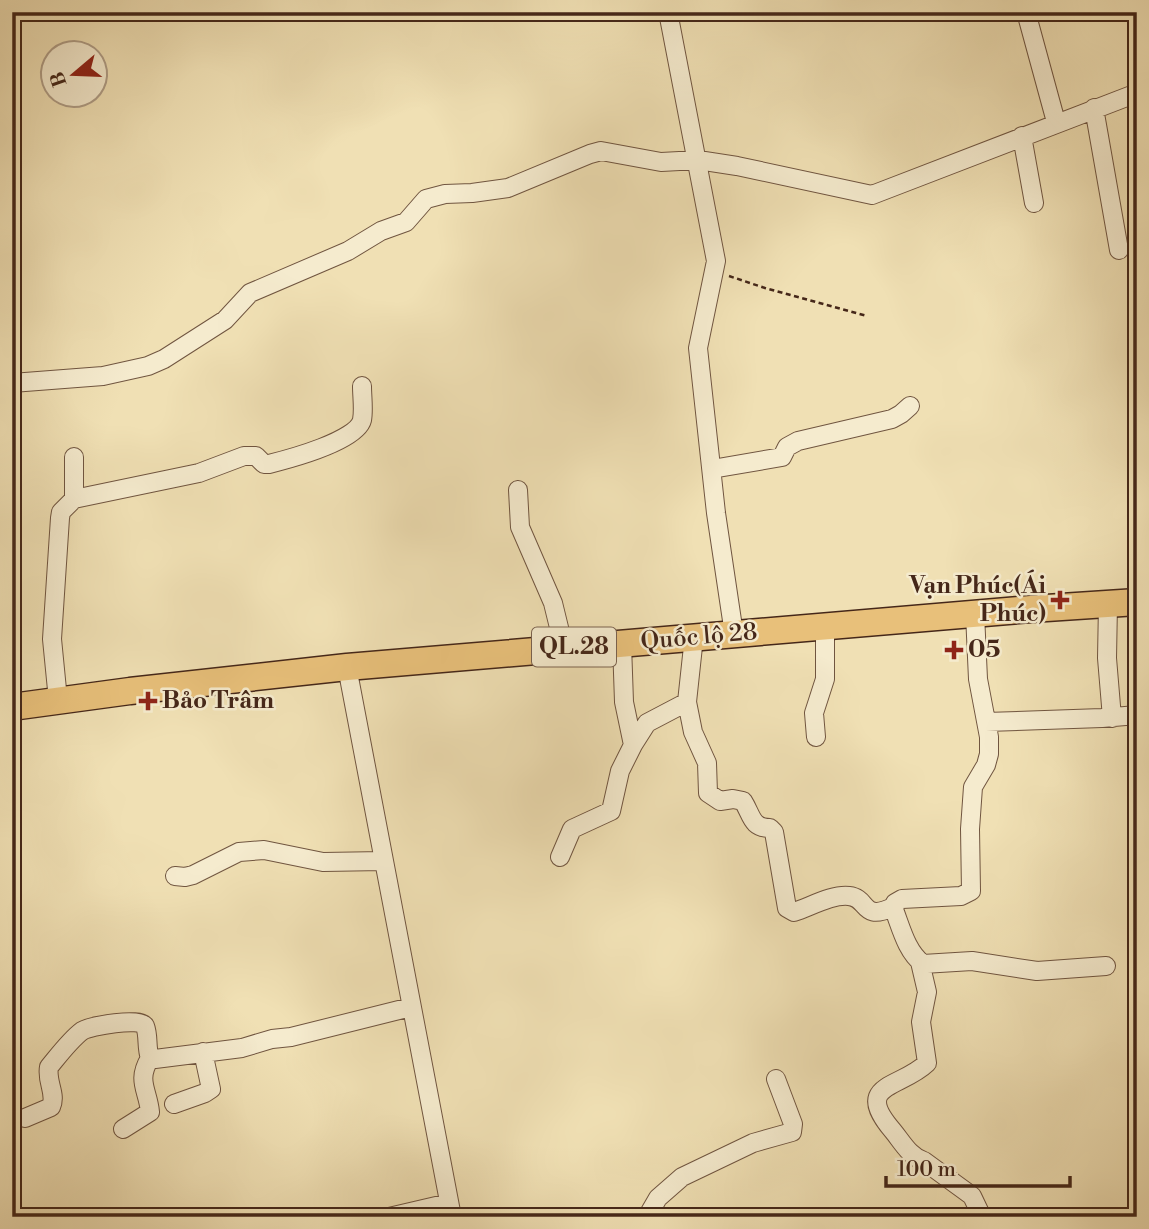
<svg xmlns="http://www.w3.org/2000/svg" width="1149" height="1229" font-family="'Libre Bodoni',serif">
	<rect width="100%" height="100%" fill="#f0e0b4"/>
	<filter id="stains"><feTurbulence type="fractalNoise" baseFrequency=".00286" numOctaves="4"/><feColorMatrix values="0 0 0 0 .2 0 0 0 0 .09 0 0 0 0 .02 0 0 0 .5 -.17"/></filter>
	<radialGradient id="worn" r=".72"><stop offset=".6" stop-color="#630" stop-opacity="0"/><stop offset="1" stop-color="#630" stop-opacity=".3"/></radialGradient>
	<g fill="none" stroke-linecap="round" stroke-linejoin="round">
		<g stroke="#705540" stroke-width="20">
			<path id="minor" d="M668,12L716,261L698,348L716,513L734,634
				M1026,12L1056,122
				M1094,108L1119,250
				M1022,136L1034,203
				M12,383L103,376L148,366L164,359L225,320L250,293L348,251L381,231L406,222L426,199L445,194L472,193L508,188L590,154L601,151L661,162L698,160L737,166L872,195L1137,93
				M712,469L782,457L787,447L798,441L892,419L901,414L910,406
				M518,490L520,527L553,603L564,648
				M74,499L199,473L244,456H256L264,464H269C289,459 357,441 362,420C364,410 362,397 362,386
				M1108,604L1107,658L1112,718
				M975,614L978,679L989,737V754L986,765L973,787L970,829L971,891L961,896L902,899L895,903L893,907C901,927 906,951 923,964L972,961L1037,971L1106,966
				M694,637L687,702L693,732L707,763L708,793L720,801L733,799L743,801C752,815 751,828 770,828L774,832L787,908L794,912C810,907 832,894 849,896C869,898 861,922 893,907
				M347,667L452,1217
				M58,700L52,639L60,518L61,512L74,499V457
				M986,722L1102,718L1137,715
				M816,737L814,713L825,679V627
				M633,745L647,723L687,702
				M560,857L572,829L611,811L620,771L633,745L624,702L622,644
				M175,876L185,877L193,875L239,852L264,850L323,862L383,861
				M920,962L927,992L921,1022L927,1063C900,1089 852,1083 893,1131C902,1142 910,1157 924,1161L972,1196L982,1217
				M174,1104L205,1093L211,1089L203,1052
				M25,1118L51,1107C57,1094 46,1082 49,1067C59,1055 70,1040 82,1031C90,1026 141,1017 145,1026C149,1036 146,1048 150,1058L155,1059L242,1048L272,1039L291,1037L411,1007
				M123,1129L150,1112C148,1090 136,1081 150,1058
				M389,1217L449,1203
				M647,1217L658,1198L682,1177L753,1143L792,1132L793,1124L776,1079"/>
		</g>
		<g stroke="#452719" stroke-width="29">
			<path id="highway" d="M12,707L130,691L347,667L1031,609L1137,602"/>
		</g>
		<path stroke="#452719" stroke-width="2.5" stroke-dasharray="5 3.5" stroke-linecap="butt" d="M729,276L765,288L867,316
			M1128,1040L1137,1039"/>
		<use href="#minor" stroke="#f5ebce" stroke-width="18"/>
		<use href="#highway" stroke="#e8c07a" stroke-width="26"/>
	</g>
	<g fill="#8f2418" stroke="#f5ebce" stroke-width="2.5">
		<path d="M1056.5 589.5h7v7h7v7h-7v7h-7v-7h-7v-7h7z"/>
		<path d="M950.5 639.5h7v7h7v7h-7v7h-7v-7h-7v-7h7z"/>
		<path d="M144.5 690.5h7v7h7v7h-7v7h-7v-7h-7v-7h7z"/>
	</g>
	<g text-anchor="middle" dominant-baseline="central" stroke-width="5" stroke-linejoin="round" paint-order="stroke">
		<rect fill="#f5ebce" stroke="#7a624f" stroke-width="2" x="532" y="627.5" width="84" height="39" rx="5"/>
		<g font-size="23" font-weight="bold" fill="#452719">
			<text x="574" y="647">QL.28</text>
		</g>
		<g font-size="24" font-weight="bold" fill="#452719" stroke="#f5ebce" text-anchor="start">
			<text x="1046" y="586" text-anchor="end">Vạn Phúc(Ái<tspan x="1046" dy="28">Phúc)</tspan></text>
			<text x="968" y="650">05</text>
			<text x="162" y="701">Bảo Trâm</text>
		</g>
		<g font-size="24" fill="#452719" stroke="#f5ebce">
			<text transform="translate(699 637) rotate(-5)">Quốc lộ 28</text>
		</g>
	</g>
	<rect width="1149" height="1229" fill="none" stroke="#f0e0b4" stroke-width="42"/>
	<rect x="14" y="14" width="1121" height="1201" fill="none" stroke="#452719" stroke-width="3.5"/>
	<rect x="21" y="21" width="1107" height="1187" fill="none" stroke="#452719" stroke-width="2"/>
	<g transform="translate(74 74) rotate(251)"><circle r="33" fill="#f5ebce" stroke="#af9d86" stroke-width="2"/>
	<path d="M0-5L12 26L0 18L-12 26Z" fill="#8f2418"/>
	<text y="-10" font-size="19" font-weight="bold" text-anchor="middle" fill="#452719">B</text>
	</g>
	<path d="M886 1176v10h184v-10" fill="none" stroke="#452719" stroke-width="3.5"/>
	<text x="897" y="1176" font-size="21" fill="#452719" stroke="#f5ebce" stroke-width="5" paint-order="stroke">100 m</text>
	<rect width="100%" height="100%" filter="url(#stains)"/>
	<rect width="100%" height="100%" fill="url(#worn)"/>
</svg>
